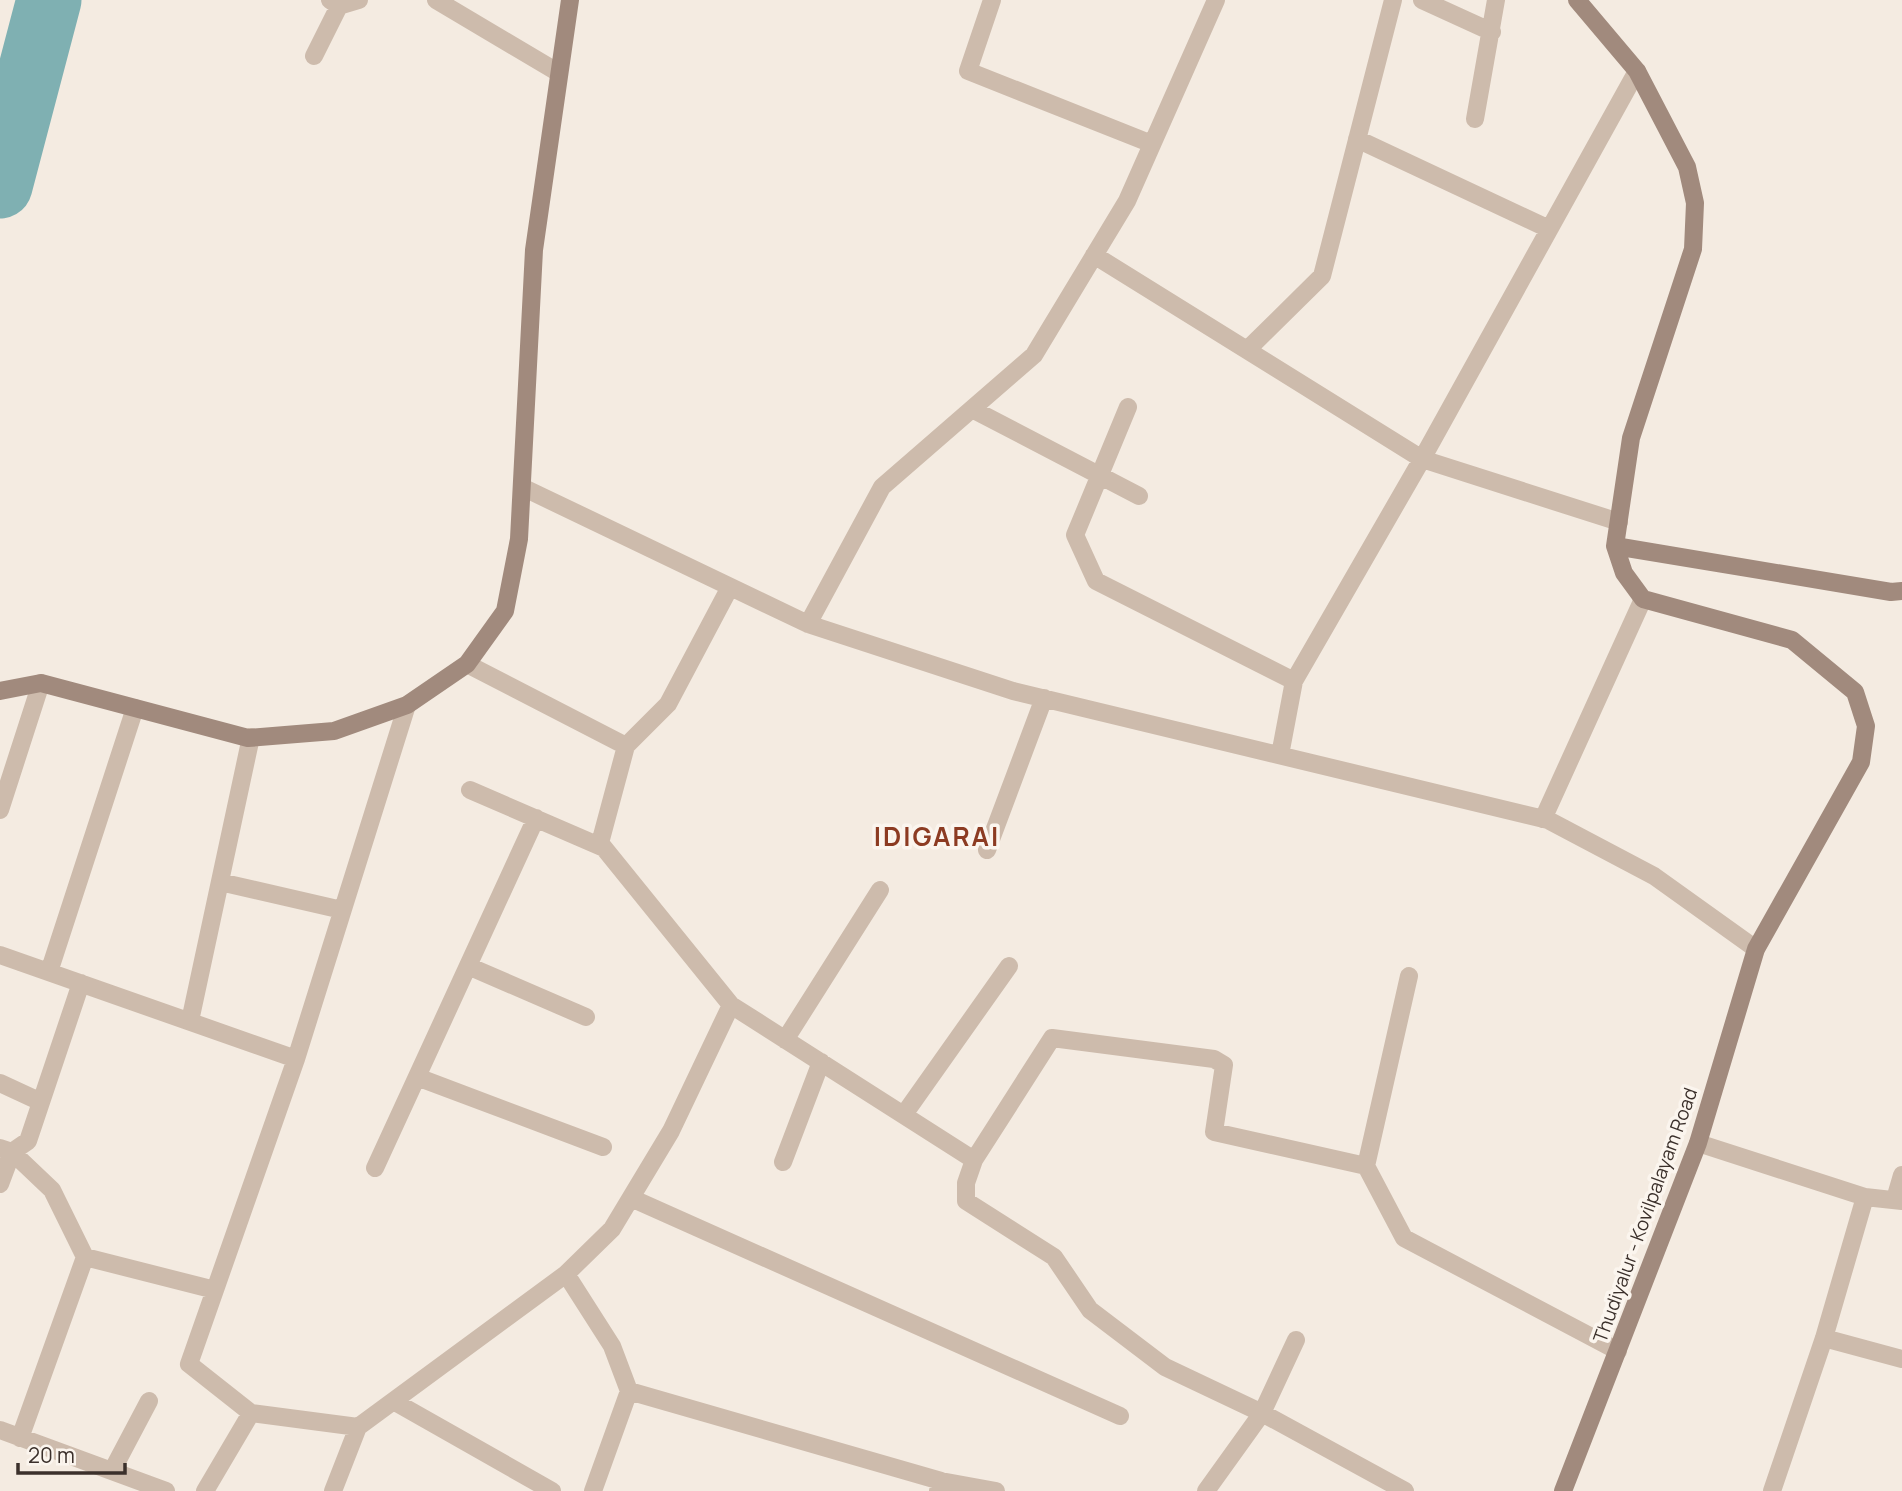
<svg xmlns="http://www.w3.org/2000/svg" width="1902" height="1491" font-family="Manrope,sans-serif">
	<rect width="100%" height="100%" fill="#f4ebe1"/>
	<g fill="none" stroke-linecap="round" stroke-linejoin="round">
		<path stroke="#7fb0b2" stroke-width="65" d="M0,186L49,0"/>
		<path stroke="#cdbbac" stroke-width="18" d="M330,0L339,6L359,0
			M436,0L559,73
			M992,0L968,71L1152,144
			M1422,0L1492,32
			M314,56L339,6
			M1475,119L1496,0
			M1357,139L1549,229
			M1094,255L1422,459L1619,522
			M1247,350L1322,276L1393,0
			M1128,407L1075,535L1096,581L1294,681
			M972,409L1139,496
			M522,487L808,624L1013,691L1548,820L1654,876L1756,949
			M808,624L882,487L1034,355L1127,201L1216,0
			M407,705L296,1059L189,1364L251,1413L358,1427L566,1274L612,1229L671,1131L731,1005L600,843L626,746L467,664
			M626,746L668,704L730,587
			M1280,755L1294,681L1422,459L1637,71
			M470,790L604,848
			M0,810L41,683
			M1543,819L1643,599
			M987,850L1044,698
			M220,882L342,910
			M0,955L296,1059
			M468,966L586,1017
			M49,972L135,708
			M1409,976L1366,1166L1404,1238L1618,1351
			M731,1005L974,1160L1052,1038L1214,1059L1224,1065L1214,1132L1366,1166
			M190,1021L251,737
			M785,1040L880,890
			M417,1077L603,1147
			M0,1083L41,1102
			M905,1113L1009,966
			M1698,1143L1865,1197L1824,1338L1772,1491
			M0,1148L12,1152L28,1141L81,983
			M974,1160L966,1183V1201L1054,1257L1090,1310L1165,1367L1262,1413L1405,1491
			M783,1162L821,1062
			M375,1168L536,818
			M0,1184L12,1152L52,1190L85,1257L215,1290
			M1865,1197L1902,1201
			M631,1198L1120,1416
			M1895,1199L1902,1175
			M566,1274L612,1346L629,1391
			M1824,1338L1902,1359
			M395,1402L552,1491
			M0,1430L166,1491
			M20,1438L85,1257
			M112,1471L149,1401
			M941,1481L996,1491
			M205,1491L251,1413
			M333,1491L358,1427
			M593,1491L629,1391L941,1481L938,1491
			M1206,1491L1262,1413L1296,1340"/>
		<path stroke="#a18a7d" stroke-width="18" d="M1615,546L1891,592L1902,591
			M0,691L41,683L248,738L334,731L407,705L467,664L505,611L519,539L534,250L570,0
			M1563,1491L1698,1143L1756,949L1861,762L1866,726L1855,692L1792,640L1643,599L1624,573L1615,546L1631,438L1693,249L1695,203L1687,167L1637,71L1577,0"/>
	</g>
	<g text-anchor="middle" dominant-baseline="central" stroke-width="7" stroke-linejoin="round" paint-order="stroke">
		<g font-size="19" fill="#3b302b" stroke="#fbf5ee">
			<text transform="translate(1645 1215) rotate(-70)">Thudiyalur - Kovilpalayam Road</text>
		</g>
		<g font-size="26" font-weight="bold" letter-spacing="2" fill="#8c3b22" stroke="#fbf5ee">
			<text x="937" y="836">IDIGARAI</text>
		</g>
	</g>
	<path d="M18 1463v10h107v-10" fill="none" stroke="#3b302b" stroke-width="3.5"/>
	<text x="28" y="1463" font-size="21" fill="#3b302b" stroke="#fbf5ee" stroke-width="5" paint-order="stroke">20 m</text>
</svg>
